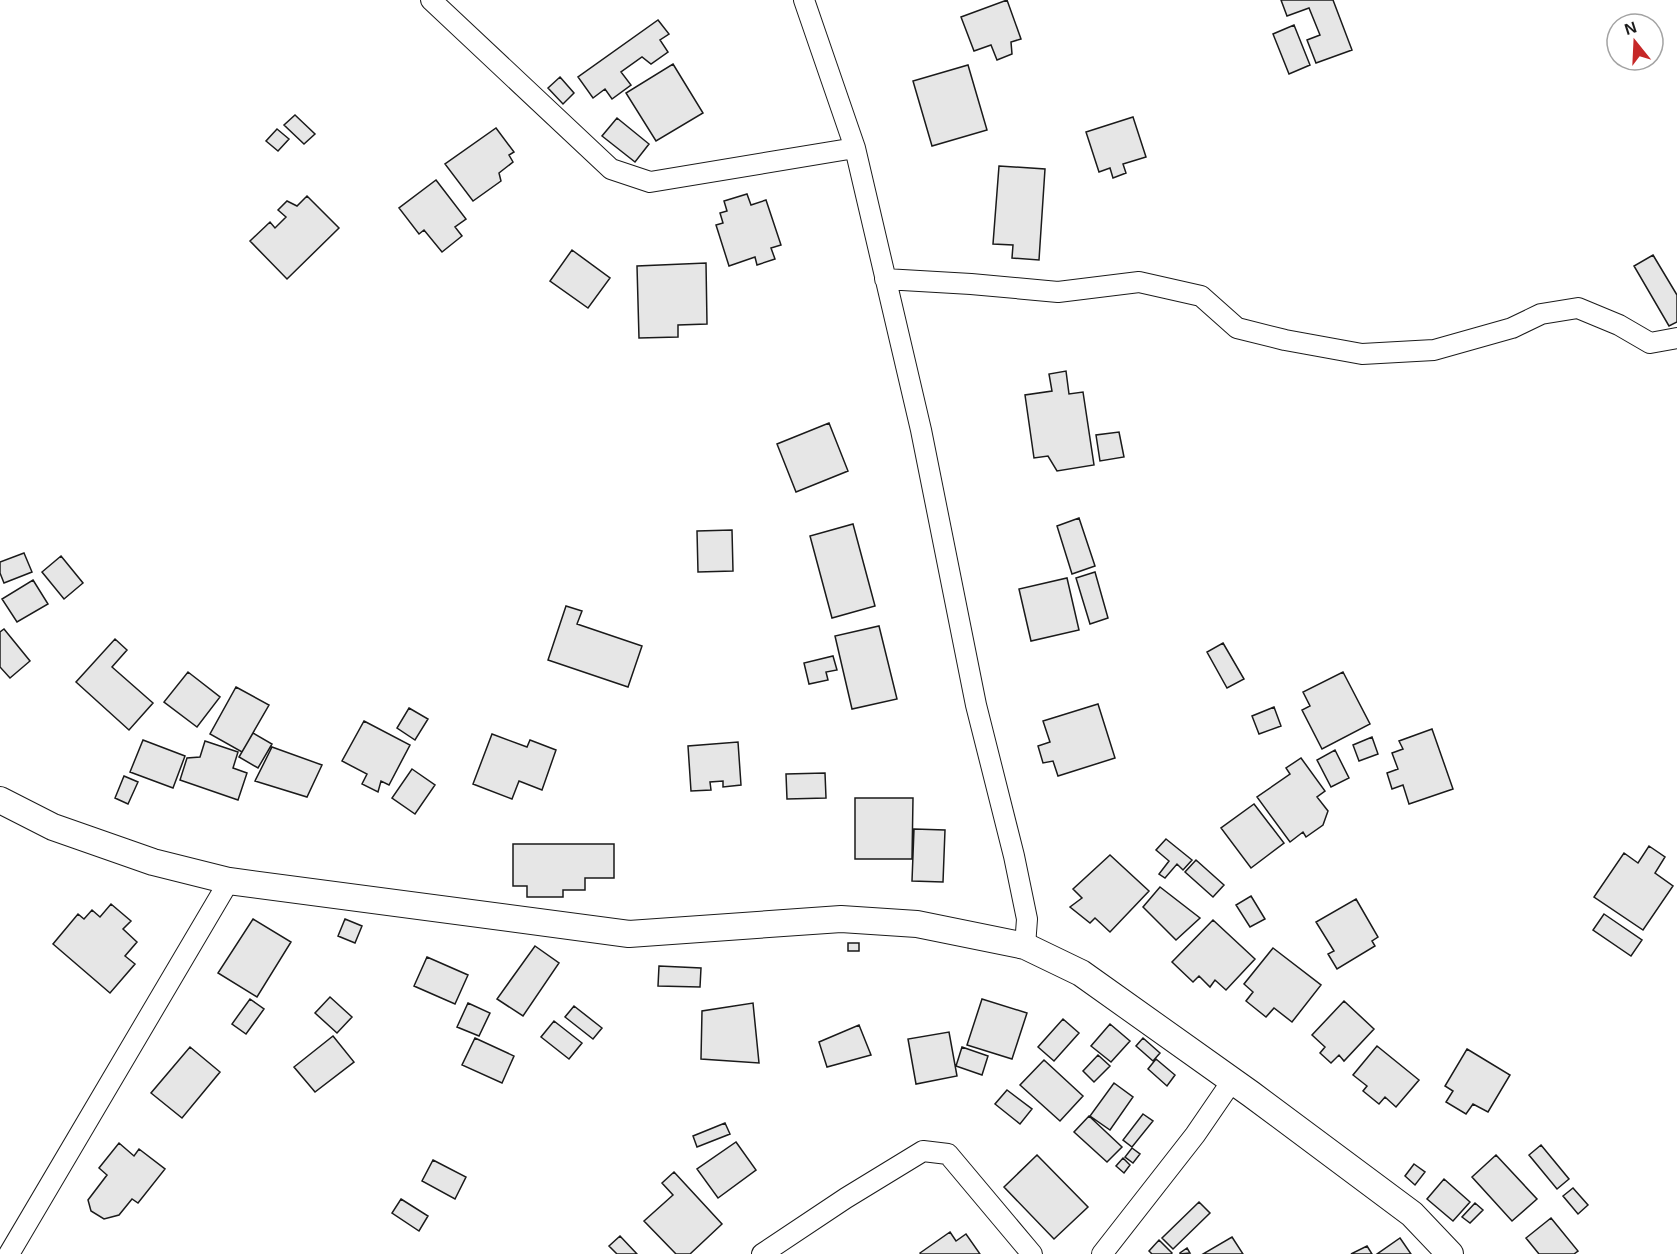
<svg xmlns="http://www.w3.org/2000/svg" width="1677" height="1254" font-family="Helvetica,sans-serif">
	<rect width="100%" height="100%" fill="#fff"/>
	<path fill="#e6e6e6" stroke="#1a1a1a" stroke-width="1.5" d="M1007,0L1021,39L1011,42L1012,54L997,60L991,45L974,51L961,17Z
		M1281,0H1333L1352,50L1316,63L1307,40L1320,35L1309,8L1287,16Z
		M658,20L669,34L660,40L668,52L651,64L642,57L621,72L631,85L612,99L605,89L593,98L578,77Z
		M1294,25L1310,65L1289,74L1273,34Z
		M673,64L703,113L656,141L626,93Z
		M968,65L987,130L932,146L913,81Z
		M560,77L574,93L563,104L548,88Z
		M295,115L315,134L304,144L284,125Z
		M1133,117L1146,157L1123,164L1126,173L1113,178L1110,168L1099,172L1086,132Z
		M617,118L649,144L635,162L602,136Z
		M496,128L514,152L509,155L513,162L499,173L501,181L473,201L445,164Z
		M277,129L289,139L278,151L266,141Z
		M999,166L1045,169L1039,260L1012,258L1013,245L993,244Z
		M436,180L466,219L455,227L462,236L442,252L424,230L419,234L399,208Z
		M747,194L751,205L766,200L781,245L771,248L775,259L757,265L755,257L729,266L716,225L723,223L720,213L727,211L724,201Z
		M307,196L339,228L287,279L250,241L270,222L275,228L286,217L278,210L287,201L297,206Z
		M572,250L610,278L588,308L550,281Z
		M1653,255L1677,295V322L1669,326L1634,266Z
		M706,263L707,324L678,325V337L639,338L637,266Z
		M1066,371L1069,394L1083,392L1094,465L1057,471L1048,456L1034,458L1025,395L1052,391L1049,374Z
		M829,423L848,471L796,492L777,444Z
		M1119,432L1124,457L1100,461L1096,435Z
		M1079,518L1095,566L1072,574L1057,526Z
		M853,524L875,606L832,618L810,536Z
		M732,530L733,571L698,572L697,531Z
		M24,553L32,572L4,583L0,573V562Z
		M61,556L83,583L64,599L42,572Z
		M1095,572L1108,618L1090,624L1076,578Z
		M1067,578L1079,630L1031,641L1019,589Z
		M33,580L48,604L17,622L2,599Z
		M566,606L582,611L577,624L642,646L628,687L548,660Z
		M879,626L897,699L852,709L835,636Z
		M4,629L30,661L10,678L0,667V632Z
		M115,639L127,650L112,667L153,703L129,730L76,682Z
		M1223,643L1244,679L1227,688L1207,652Z
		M833,656L837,670L826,672L828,680L809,684L804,663Z
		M188,672L220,697L197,727L164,702Z
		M1343,672L1370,724L1322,749L1302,710L1310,706L1303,692Z
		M236,687L269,705L242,752L210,734Z
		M1098,704L1115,758L1058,776L1053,761L1043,763L1038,746L1050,742L1043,721Z
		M1274,707L1281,726L1259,734L1252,716Z
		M409,708L428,719L415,740L397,728Z
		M364,721L410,745L389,785L381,781L378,792L362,784L367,774L342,761Z
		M1432,729L1453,789L1409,804L1403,785L1392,789L1387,773L1398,769L1392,753L1403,749L1399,741Z
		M253,733L272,744L258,768L239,757Z
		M492,734L527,747L530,740L556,750L542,790L519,781L512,799L473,784Z
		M1372,737L1378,754L1359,761L1353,745Z
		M143,740L185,756L173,788L130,772Z
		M205,741L238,752L233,768L247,773L238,800L180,780L187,758L200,757Z
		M738,742L741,785L723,787V781L710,782L711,790L691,791L688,746Z
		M272,747L322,765L307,797L255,781Z
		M1335,750L1349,778L1331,787L1317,760Z
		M1301,758L1325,791L1317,797L1328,811L1323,825L1306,837L1303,832L1290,842L1257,797L1290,774L1286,768Z
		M412,769L435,785L415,814L392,798Z
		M825,773L826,798L787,799L786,774Z
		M124,776L138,782L128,804L115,798Z
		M855,798H913L912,859H855Z
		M1254,804L1284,843L1251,868L1221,828Z
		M914,829L945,830L943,882L912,881Z
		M1166,839L1192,860L1183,870L1177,864L1165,878L1159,874L1169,861L1156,850Z
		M513,844H614V878H585V890H563V897H527V886H513Z
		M1649,846L1665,857L1655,873L1673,886L1643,930L1594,897L1624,853L1638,863Z
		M1110,855L1149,891L1110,932L1095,918L1090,923L1070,907L1082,898L1073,889Z
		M1196,860L1224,885L1213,897L1185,872Z
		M1160,887L1200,918L1176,940L1143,907Z
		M1251,896L1265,919L1250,927L1236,905Z
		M1356,899L1378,937L1372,941L1375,946L1337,969L1328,954L1334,951L1316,922Z
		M111,904L131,921L123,929L137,942L125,956L135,964L110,993L53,944L78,914L84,919L92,910L100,917Z
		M1604,914L1642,940L1631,956L1593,930Z
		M253,919L291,942L257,997L218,973Z
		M345,919L362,926L355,943L338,936Z
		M1213,920L1255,959L1226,990L1215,980L1210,987L1199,976L1193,982L1172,962Z
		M848,943H859V951H848Z
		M535,946L559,963L523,1016L497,999Z
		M1273,948L1321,985L1292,1022L1274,1008L1266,1017L1246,1001L1253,992L1244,984Z
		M427,957L468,975L455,1004L414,986Z
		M659,966L701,968L700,987L658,986Z
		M330,997L352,1017L337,1033L315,1013Z
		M250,999L264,1009L246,1034L232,1024Z
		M982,999L1027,1013L1012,1059L967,1045Z
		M1344,1001L1374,1029L1344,1061L1339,1055L1331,1063L1320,1053L1325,1047L1312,1035Z
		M468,1003L490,1013L479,1036L457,1027Z
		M753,1003L759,1063L701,1059L702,1011Z
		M574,1006L602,1028L593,1039L565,1017Z
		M1063,1019L1079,1033L1054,1061L1038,1047Z
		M554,1021L582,1043L569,1059L541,1037Z
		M1110,1024L1130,1041L1111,1062L1091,1046Z
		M859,1025L871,1055L827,1067L819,1042Z
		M949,1032L957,1076L916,1084L908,1039Z
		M333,1036L354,1062L315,1092L294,1067Z
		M475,1038L514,1056L502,1083L462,1065Z
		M1143,1038L1160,1053L1153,1061L1136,1046Z
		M1377,1046L1419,1080L1396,1107L1385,1097L1379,1104L1363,1091L1367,1086L1353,1075Z
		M190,1047L220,1072L182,1118L151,1093Z
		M962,1047L988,1056L982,1075L956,1066Z
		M1467,1049L1510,1075L1488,1112L1473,1104L1466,1114L1446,1102L1453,1091L1445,1086Z
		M1098,1055L1110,1066L1094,1082L1083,1071Z
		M1156,1059L1175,1075L1167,1086L1148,1069Z
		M1044,1060L1083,1096L1060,1121L1020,1085Z
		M1114,1083L1133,1097L1110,1130L1090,1116Z
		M1007,1090L1032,1109L1020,1124L995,1104Z
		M1143,1114L1153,1121L1132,1147L1123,1140Z
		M1089,1116L1122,1147L1107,1162L1074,1132Z
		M725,1123L730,1134L697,1147L693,1136Z
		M736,1142L756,1170L718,1198L697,1169Z
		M119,1143L134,1156L139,1149L165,1169L138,1203L132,1199L119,1215L104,1219L91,1211L88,1200L107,1175L99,1168Z
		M1541,1145L1569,1179L1557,1189L1529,1155Z
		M1132,1148L1140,1154L1133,1163L1125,1157Z
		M1037,1155L1088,1207L1054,1239L1004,1187Z
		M1496,1155L1537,1199L1512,1221L1472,1177Z
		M1123,1158L1130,1165L1124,1173L1116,1166Z
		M433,1160L466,1177L455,1199L422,1181Z
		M1414,1164L1425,1172L1415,1185L1405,1176Z
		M674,1172L722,1224L690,1254H676L644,1221L673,1195L662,1183Z
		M1444,1179L1470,1202L1453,1221L1427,1199Z
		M1573,1188L1588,1205L1578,1214L1563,1196Z
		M401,1199L428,1216L419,1231L392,1213Z
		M1199,1202L1210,1213L1173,1249L1162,1238Z
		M1475,1203L1483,1210L1470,1223L1462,1217Z
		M1551,1218L1578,1251L1574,1254H1539L1526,1238Z
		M950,1232L956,1241L966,1234L980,1254H921L920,1253Z
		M620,1236L637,1254H617L609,1246Z
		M1232,1237L1243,1254H1203Z
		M1400,1238L1411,1254H1377Z
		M1159,1240L1172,1253L1171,1254H1152L1149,1251Z
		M1367,1246L1372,1254H1351Z
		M1187,1248L1190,1253L1180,1254V1253Z"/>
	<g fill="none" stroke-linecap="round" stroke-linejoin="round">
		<g stroke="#1a1a1a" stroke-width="22">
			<path id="minor" d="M431,0L611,169L650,182L855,148
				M804,0L855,148L921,430L976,705L1014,856L1027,919L1025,946
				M885,279L971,284L1058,292L1139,282L1201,296L1237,328L1285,340L1362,354L1434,350L1512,328L1541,314L1578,308L1619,325L1650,343L1677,338
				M9,1254L229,881
				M762,1254L846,1198L923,1151L948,1154L1032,1254
				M1102,1254L1195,1135L1232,1081"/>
		</g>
		<g stroke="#1a1a1a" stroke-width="28">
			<path id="tertiary" d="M0,800L53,827L153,862L229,881L629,934L841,919L917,924L1025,946L1081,973L1251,1094L1412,1214L1450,1254"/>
		</g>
		<use href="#minor" stroke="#fff" stroke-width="20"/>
		<use href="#tertiary" stroke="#fff" stroke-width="26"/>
	</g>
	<g transform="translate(1635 42) rotate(342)"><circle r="28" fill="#ffffff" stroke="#a3a3a3" stroke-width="1.5"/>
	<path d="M0-4.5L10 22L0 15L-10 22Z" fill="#c62828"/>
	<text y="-9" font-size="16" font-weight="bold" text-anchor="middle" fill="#1a1a1a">N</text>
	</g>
</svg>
